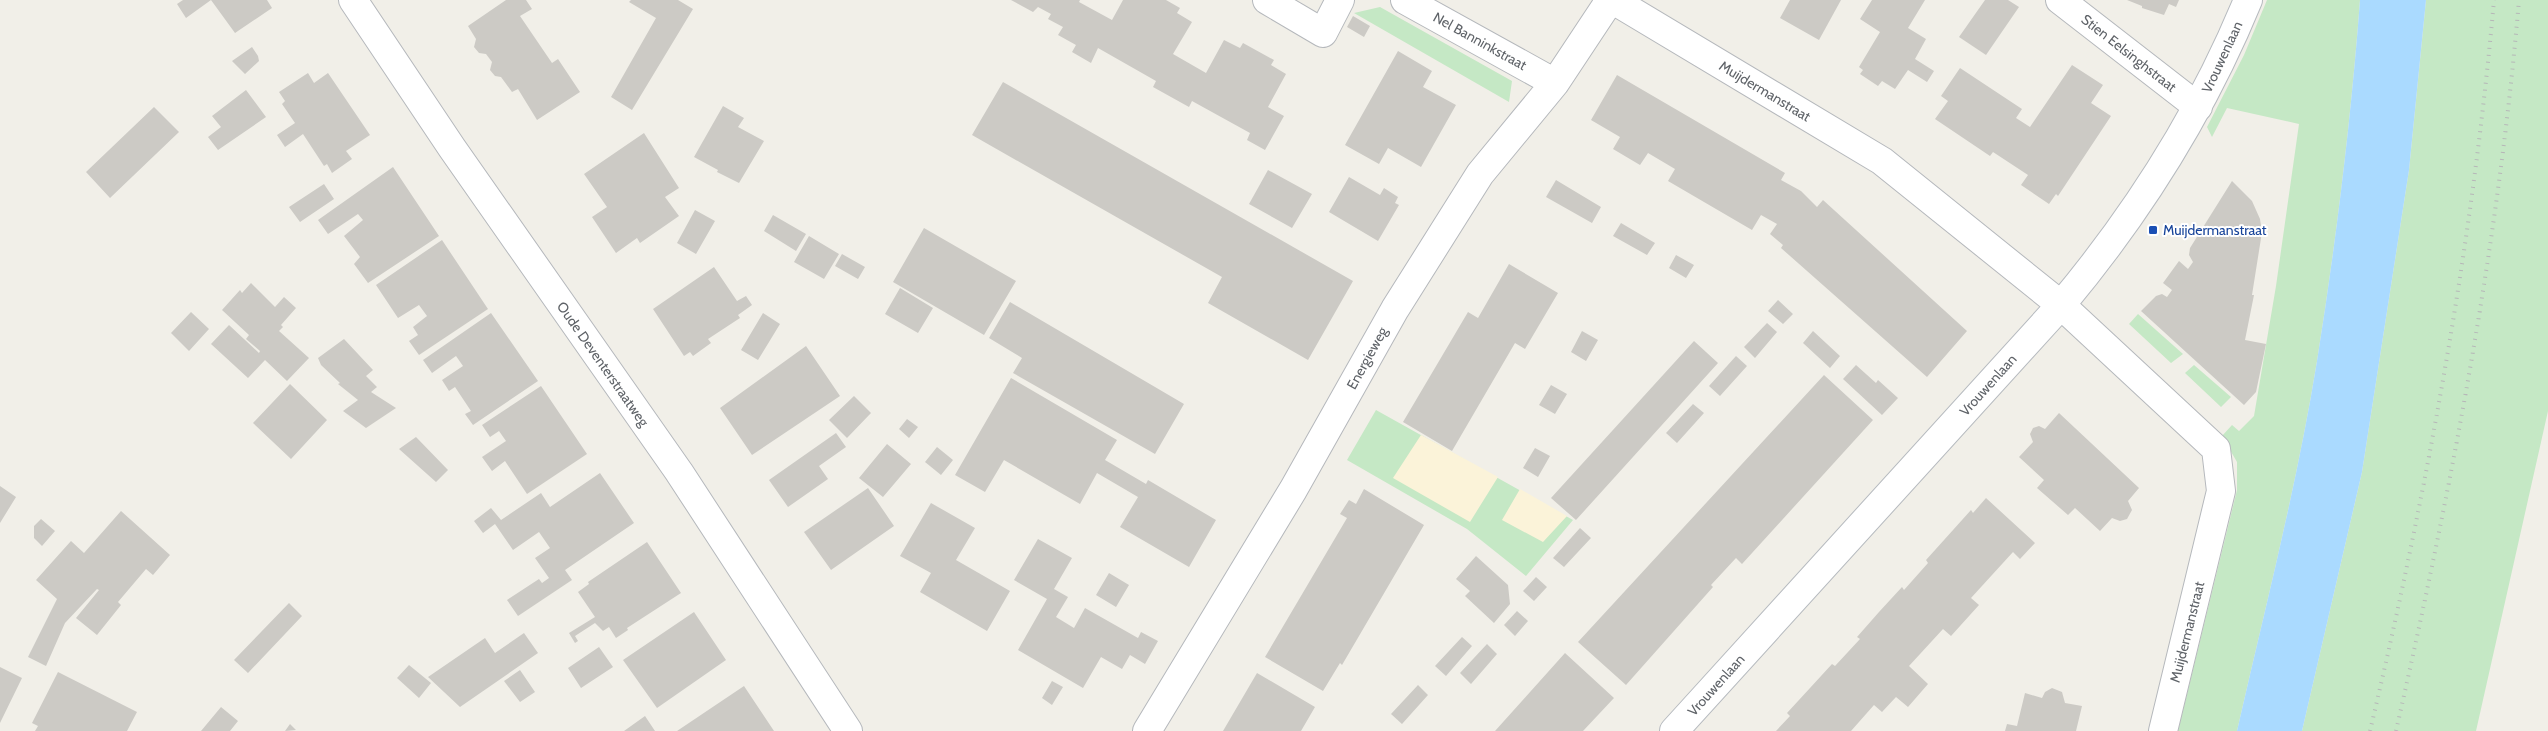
<svg xmlns="http://www.w3.org/2000/svg" width="2548" height="731" font-family="Cabin,sans-serif">
	<rect width="100%" height="100%" fill="#f1efe8"/>
	<path fill="#c5e8c5" d="M2267,0H2360C2351,120 2336,242 2317,361C2297,485 2265,608 2237,731H2178L2237,490V462L2222,436L2232,425L2239,431L2254,416L2276,286L2299,124L2227,108L2212,137L2207,127L2244,55Z
		M2426,0H2548V411L2476,731H2302L2362,472L2409,170Z
		M1380,7L1512,81L1509,102L1354,13Z
		M2138,314L2183,354L2171,363L2129,324Z
		M2194,365L2231,397L2221,407L2185,373Z
		M1376,410L1573,520L1526,576L1467,529L1347,460Z"/>
	<path fill="#fbf3d9" d="M1421,435L1498,477L1470,522L1393,478Z
		M1520,489L1567,516L1543,542L1502,520Z"/>
	<path fill="#aadaff" d="M2360,0H2426L2409,170L2362,472L2302,731H2237C2265,608 2297,485 2317,361C2336,242 2351,120 2360,0Z"/>
	<path fill="#cccac5" d="M183,0H267L272,8L235,33L211,0L186,18L177,4Z
		M506,0H526L532,9L520,16L552,63L558,59L580,92L537,120L518,89L512,92L501,77L495,76L490,70L492,62L486,54L479,53L474,47L476,39L468,26Z
		M631,0H678L693,9L632,110L611,97L656,18L629,2Z
		M1011,0H1080L1079,2L1112,20L1123,0H1166L1180,8L1177,13L1192,22L1173,54L1206,73L1224,40L1240,48L1243,43L1274,60L1271,65L1286,74L1268,107L1284,116L1265,150L1247,140L1250,133L1192,101L1189,107L1153,87L1156,81L1098,48L1091,63L1072,52L1076,45L1058,35L1063,27L1048,19L1051,14L1038,7L1033,12Z
		M1790,0H1841L1819,40L1780,18Z
		M1872,0H1925L1908,28L1926,39L1915,59L1934,71L1927,82L1908,70L1895,89L1882,81L1878,86L1860,74L1863,70L1859,67L1880,32L1860,19Z
		M1985,0H2008L2019,7L1986,55L1959,37Z
		M2127,0H2179L2176,7L2169,4L2164,15L2142,8V6Z
		M1353,16L1370,26L1364,37L1347,27Z
		M252,47L258,56L259,61L245,74L232,61Z
		M1398,51L1432,71L1423,87L1456,105L1421,167L1388,148L1379,164L1345,145Z
		M2072,65L2103,85L2091,103L2111,116L2058,196L2056,194L2049,204L2021,185L2028,175L1993,152L1990,156L1935,119L1948,101L1941,96L1960,68L2022,109L2016,118L2030,127Z
		M308,73L314,83L328,73L370,135L346,151L352,159L332,173L327,164L324,166L303,134L285,147L277,135L295,123L282,104L285,101L279,92Z
		M1617,75L1785,173L1781,180L1801,191L1817,207L1823,200L1967,331L1927,377L1781,248L1783,245L1770,234L1777,224L1761,215L1752,230L1668,181L1675,169L1648,153L1640,165L1613,149L1620,137L1591,120Z
		M1003,82L1353,281L1308,360L1208,303L1222,277L972,135Z
		M246,90L266,117L218,150L208,137L221,127L212,116Z
		M723,106L744,118L738,127L764,141L739,183L717,172L718,170L694,157Z
		M154,107L179,132L110,198L86,172Z
		M644,133L679,188L665,197L679,216L640,243L637,238L616,253L592,217L607,207L584,174Z
		M393,167L439,236L368,283L354,264L360,257L344,236L363,220L358,214L328,234L318,220Z
		M1268,170L1312,194L1292,228L1249,204Z
		M1349,177L1380,195L1384,188L1398,197L1395,203L1399,205L1378,241L1329,212Z
		M1556,180L1601,207L1592,223L1546,197Z
		M2232,181L2252,201L2260,219L2262,232L2252,295H2254L2245,340L2266,344L2256,392L2244,405L2141,311L2156,296L2162,294L2167,297L2172,290L2163,283L2179,261L2188,269L2193,262L2189,255L2190,248Z
		M324,184L334,199L300,222L289,207Z
		M695,210L715,221L696,254L677,243Z
		M773,215L806,234L796,251L764,231Z
		M1621,223L1655,243L1647,255L1613,236Z
		M924,228L1016,281L984,335L893,282Z
		M809,236L839,254L824,279L794,262Z
		M442,240L488,309L419,355L409,341L418,335L413,327L427,316L419,305L398,318L376,285Z
		M842,254L865,267L858,279L835,266Z
		M1676,255L1694,265L1686,278L1669,268Z
		M1509,264L1558,293L1525,349L1515,343L1452,451L1403,422L1468,312L1478,318Z
		M714,267L737,301L746,296L752,305L738,315L740,318L708,339L711,343L693,356L690,352L684,356L653,309Z
		M251,283L275,307L284,297L296,308L281,325L283,327L279,331L309,358L287,381L265,360L248,378L211,344L229,325L259,353L260,351L246,339L249,335L222,310L240,290L242,293Z
		M900,288L933,308L918,333L885,314Z
		M1778,300L1793,314L1783,324L1768,311Z
		M1010,302L1184,404L1155,454L1013,373L1022,358L989,338Z
		M191,312L209,329L189,351L171,333Z
		M491,313L538,381L473,425L465,414L471,411L455,387L449,391L442,380L463,366L456,356L432,373L423,360Z
		M763,313L780,324L758,360L741,350Z
		M1767,323L1777,332L1755,358L1744,347Z
		M1582,331L1598,340L1586,361L1571,352Z
		M1813,331L1840,356L1830,368L1803,343Z
		M344,339L373,370L366,376L377,387L371,392L396,408L366,428L343,411L358,400L338,384L340,383L321,365L318,358Z
		M1694,341L1718,363L1576,520L1551,498Z
		M806,346L840,396L752,455L720,408Z
		M1736,356L1747,366L1720,396L1709,386Z
		M1856,365L1876,383L1878,380L1898,398L1882,415L1843,379Z
		M1824,375L1873,420L1742,564L1736,558L1711,585L1713,587L1626,685L1578,642Z
		M1011,378L1117,440L1105,460L1146,484L1148,480L1216,520L1189,567L1120,527L1138,497L1097,473L1080,504L1004,460L985,492L955,475Z
		M290,384L327,420L291,459L253,423Z
		M1551,385L1567,394L1555,414L1539,405Z
		M541,386L587,454L527,494L505,461L492,471L482,457L506,441L499,431L490,437L482,425Z
		M854,396L871,413L847,438L829,420Z
		M1693,404L1704,413L1677,443L1666,433Z
		M2059,413L2139,488L2128,501L2132,510L2127,519L2120,521L2112,518L2100,531L2075,508L2068,515L2037,488L2044,480L2019,457L2033,442L2030,434L2033,428L2039,426L2045,429Z
		M907,419L918,427L909,438L899,429Z
		M836,433L846,447L819,466L828,479L788,507L769,480Z
		M416,437L448,470L436,482L399,449Z
		M887,444L911,464L883,497L859,478Z
		M937,447L953,460L941,475L925,462Z
		M1535,448L1550,456L1538,477L1523,468Z
		M600,473L634,523L565,570L572,580L518,616L507,600L539,579L542,583L549,578L535,558L550,548L539,532L513,550L495,524L483,533L474,521L491,508L501,520L541,493L550,507Z
		M0,486L16,497L0,523Z
		M868,488L894,526L831,570L804,532Z
		M1364,489L1424,525L1342,665L1340,663L1323,691L1265,657L1347,518L1340,514L1349,500L1356,504Z
		M1986,498L2035,543L2020,559L2013,552L1971,598L1979,605L1951,636L1943,629L1909,666L1928,684L1908,707L1896,697L1882,712L1874,705L1851,731H1776L1790,716L1787,713L1810,688L1832,664L1835,666L1860,639L1857,637L1879,612L1902,587L1904,590L1928,563L1926,560L1971,510L1973,513Z
		M931,503L975,528L956,560L1010,591L987,631L920,592L931,573L900,556Z
		M121,511L170,555L153,575L146,569L118,602L121,605L97,635L76,618L99,590L97,589L65,623L46,666L28,657L57,599L36,580L71,541L84,553Z
		M41,519L55,531L42,546L34,538V526Z
		M1580,528L1591,538L1564,567L1553,558Z
		M1038,539L1072,558L1054,589L1068,597L1056,617L1074,628L1085,608L1138,638L1141,632L1158,641L1145,664L1130,655L1122,669L1101,657L1083,688L1018,650L1047,599L1014,580Z
		M647,542L681,593L627,628L628,630L616,638L609,627L603,631L595,623L575,636L578,641L575,643L569,633L595,617L578,592L589,584L588,582Z
		M1476,556L1508,585L1510,604L1494,623L1465,596L1470,591L1456,579Z
		M1109,573L1129,585L1116,607L1096,595Z
		M1536,577L1547,587L1534,601L1523,591Z
		M289,603L302,616L248,673L234,660Z
		M1517,611L1528,621L1515,636L1504,625Z
		M694,612L726,660L657,708L623,660Z
		M524,633L538,653L460,707L428,677L485,638L495,653Z
		M1462,637L1472,646L1446,676L1435,666Z
		M1487,644L1497,654L1471,684L1460,673Z
		M599,647L613,667L581,688L568,668Z
		M1565,653L1614,698L1583,731H1495Z
		M409,665L431,683L419,698L397,678Z
		M0,667L22,678L0,723Z
		M520,670L535,692L520,702L504,681Z
		M58,672L137,712L127,731H35L38,726L32,723Z
		M1257,673L1315,707L1301,731H1223Z
		M1052,681L1063,687L1052,705L1042,698Z
		M1418,685L1428,695L1402,724L1391,714Z
		M744,686L774,731H677Z
		M2052,688L2062,692L2065,703L2082,706L2076,731H2005L2007,724L2017,726L2025,693L2042,698L2045,692Z
		M221,707L238,721L230,731H201Z
		M645,716L655,731H624Z
		M290,724L296,730L285,731Z"/>
	<g fill="none" stroke-linecap="round" stroke-linejoin="round">
		<g stroke="#b5b8bc" stroke-width="30">
			<path id="street" d="M353,0L452,148L679,472L848,731
				M1267,0L1323,33L1340,0
				M1405,0L1555,83
				M1613,0L1882,161L2061,305L2216,449L2221,491L2163,731
				M2060,0L2198,107
				M1147,731L1293,490L1395,309L1480,174L1555,83L1610,0"/>
		</g>
		<g stroke="#b6babf" stroke-width="30">
			<path id="secondary" d="M1674,731L2061,305C2139,212 2202,112 2248,0"/>
		</g>
		<use href="#street" stroke="#fff" stroke-width="28"/>
		<use href="#secondary" stroke="#fff" stroke-width="28"/>
		<path stroke="#b6b7b8" stroke-width="4" stroke-dasharray="1 6" stroke-linecap="butt" d="M2370,731C2427,490 2472,247 2494,0
			M2396,731C2451,489 2498,247 2519,0"/>
	</g>
	<rect fill="#1a4fb4" stroke="#fff" stroke-width="2" x="2148" y="225" width="10" height="10" rx="2.5"/>
	<g text-anchor="middle" dominant-baseline="central" stroke-width="4" stroke-linejoin="round" paint-order="stroke">
		<g font-size="14" fill="#5f6368" stroke="#fff">
			<text transform="translate(1480 41) rotate(29)">Nel Banninkstraat</text>
			<text transform="translate(2129 53) rotate(38)">Stien Eelsinghstraat</text>
			<text transform="translate(2222 57) rotate(-65)">Vrouwenlaan</text>
			<text transform="translate(1765 91) rotate(31)">Muijdermanstraat</text>
			<text transform="translate(1367 358) rotate(-61)">Energieweg</text>
			<text transform="translate(603 364) rotate(55)">Oude Deventerstraatweg</text>
			<text transform="translate(1988 385) rotate(-48)">Vrouwenlaan</text>
			<text transform="translate(2187 632) rotate(-76)">Muijdermanstraat</text>
			<text transform="translate(1716 685) rotate(-48)">Vrouwenlaan</text>
		</g>
		<g font-size="14" fill="#164399" stroke="#fff" text-anchor="start">
			<text x="2163" y="230">Muijdermanstraat</text>
		</g>
	</g>
</svg>
